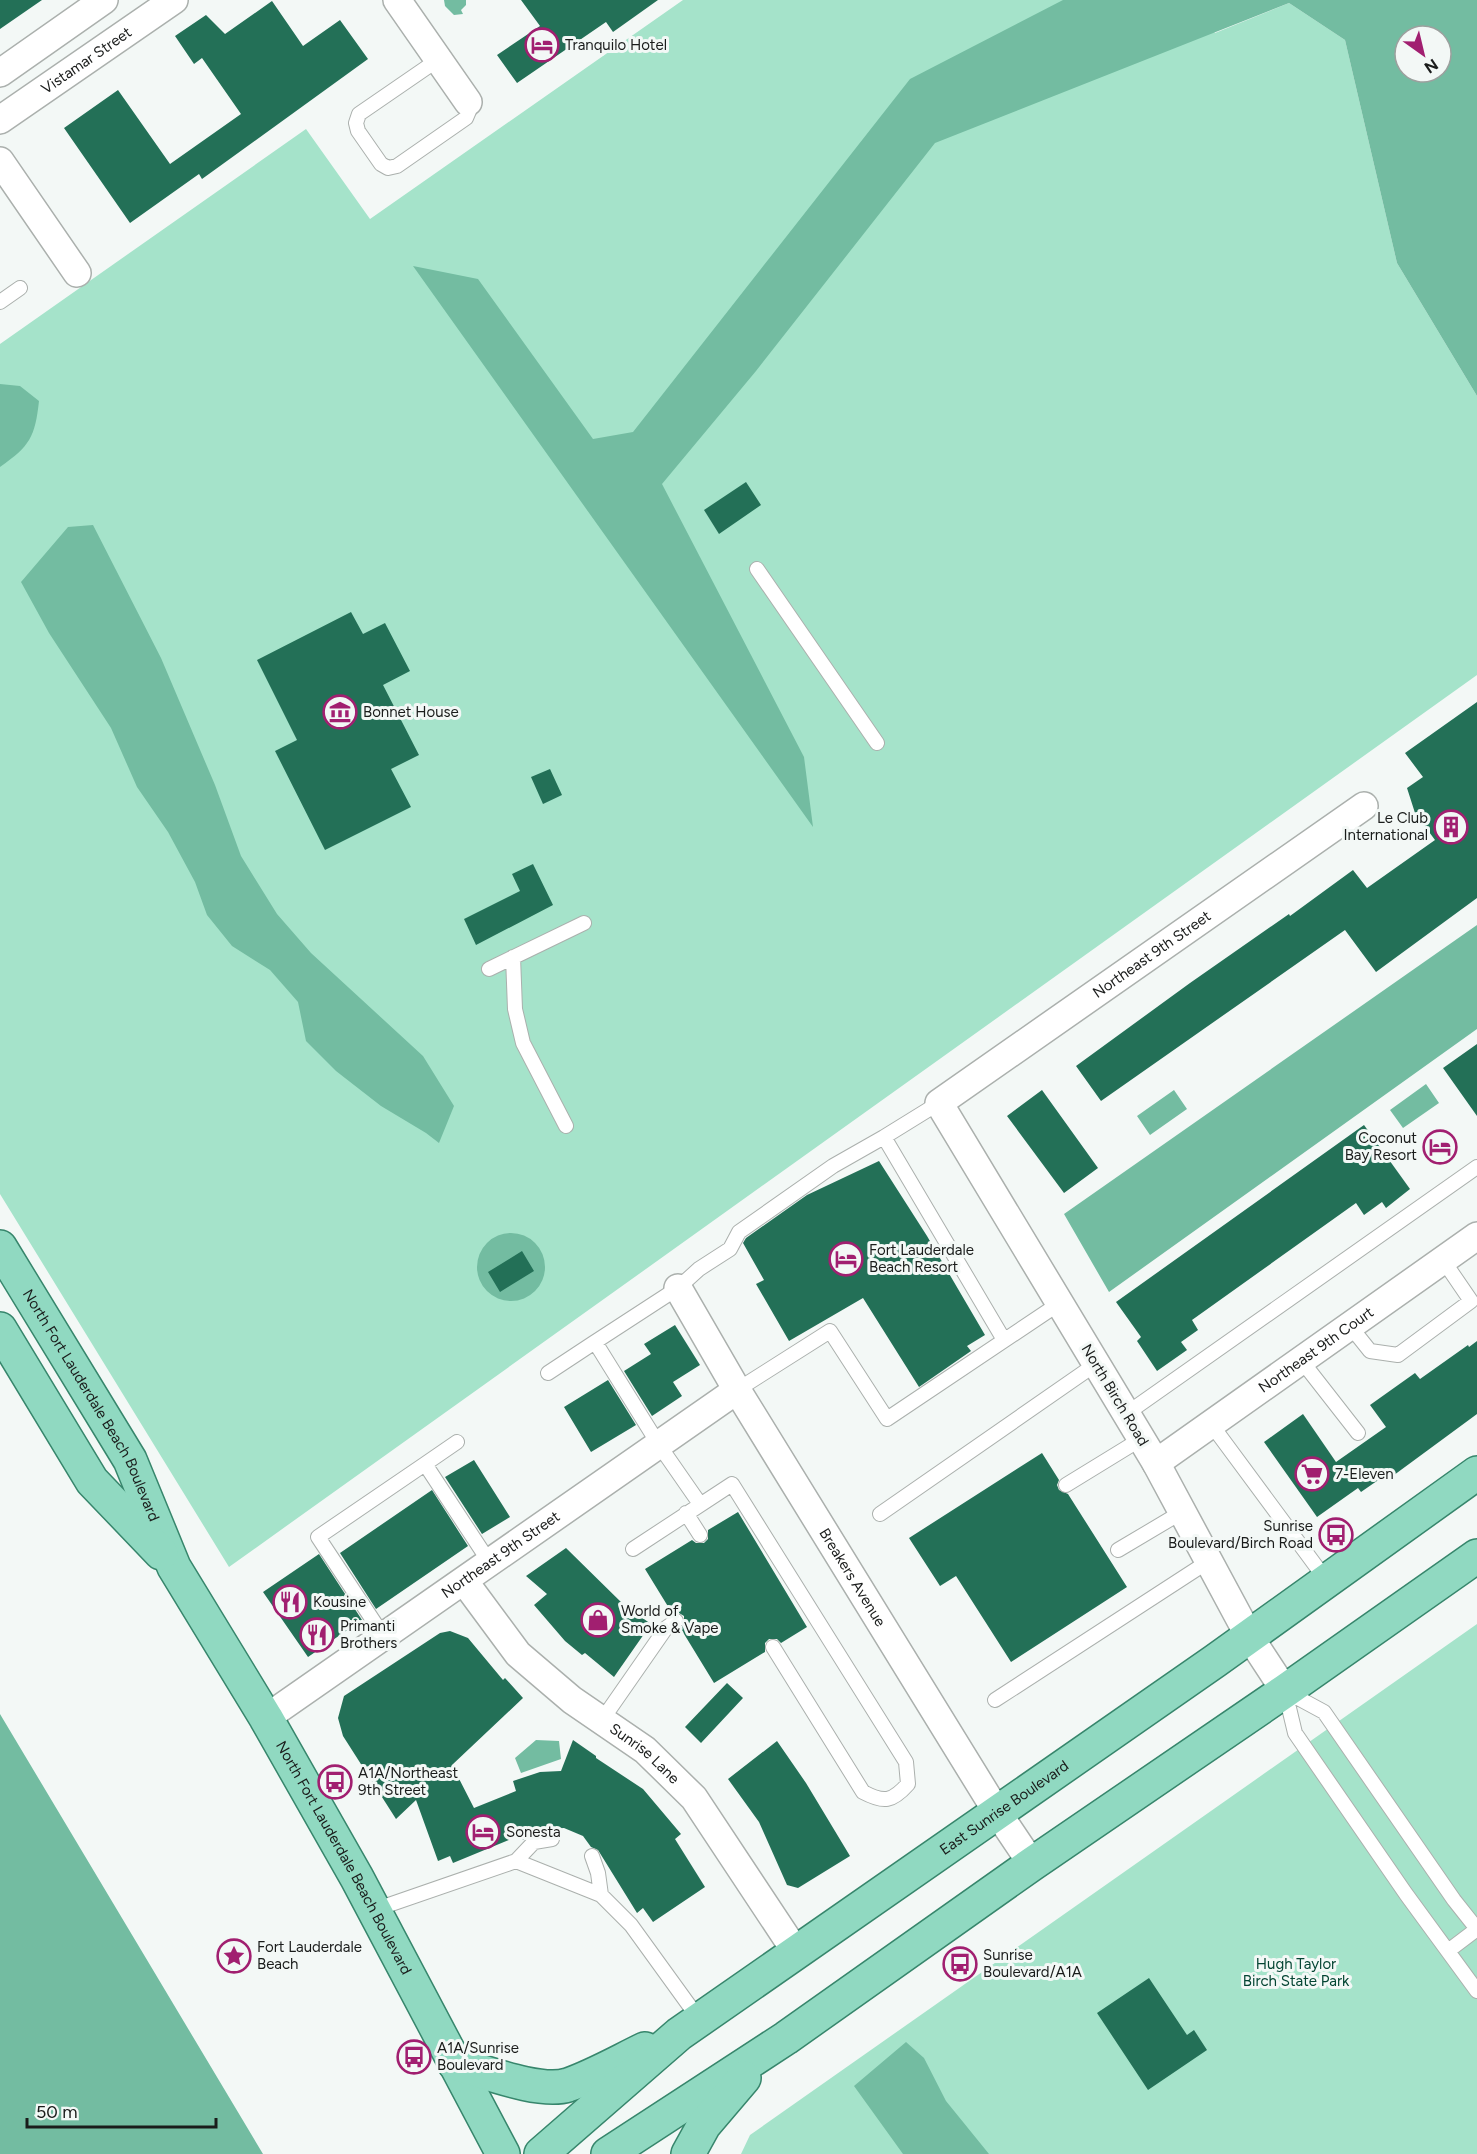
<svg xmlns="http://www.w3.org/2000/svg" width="1477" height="2154" font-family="Figtree,sans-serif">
	<rect width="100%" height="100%" fill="#f3f8f6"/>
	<path fill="#a5e3ca" d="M683,0H1191L1215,33L1289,3L1345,40L1397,263L1477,396V675L229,1567L0,1194V344L306,129L370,219Z
		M1477,1624V2154H741L750,2135Z"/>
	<path fill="#73bca1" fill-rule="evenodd" d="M444,0H466V5L461,10L463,14L454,15L445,6Z
		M1063,0H1477V396L1397,263L1345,40L1289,3L935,143L756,371L662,484L804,757L813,827L413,266L478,279L593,439L633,432L910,79ZM1405,36H1441V72H1405Z
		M0,384L20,386L39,401C35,437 30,446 0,467Z
		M93,525L161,658L215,785L241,856L277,914L311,953L423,1056L454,1106L439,1143L426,1133L381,1106L336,1071L306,1041L298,1002L270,970L232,946L207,915L195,882L168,832L137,787L111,728L49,633L21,582L68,527Z
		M1477,925V1029L1109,1292L1064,1214Z
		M1426,1084L1439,1103L1403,1128L1390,1110Z
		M1174,1090L1187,1109L1150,1135L1137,1116Z
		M477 1267a34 34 0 1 1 68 0a34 34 0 1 1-68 0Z
		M0,1714L263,2154H0Z
		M536,1740L559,1741L561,1759L521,1773L515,1758Z
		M906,2042L924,2058L946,2101L989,2154H903L854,2086Z"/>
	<path fill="#237057" d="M0,0H42L0,29Z
		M521,0H658L613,32L606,22L517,83L497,55L540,26Z
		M272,1L303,46L340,20L368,59L202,179L199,174L130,223L64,128L118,90L170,164L241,114L202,58L194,64L175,36L206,15L225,34Z
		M746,482L761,505L719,534L704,510Z
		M351,612L363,634L385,623L410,671L383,685L419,755L391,769L411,807L325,850L275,751L297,740L257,660Z
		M1477,702V898L1376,972L1345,930L1101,1101L1076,1066L1190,983L1289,914L1290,916L1353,870L1367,888L1435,840L1415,813L1407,788L1423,777L1405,753Z
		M550,769L562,795L543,804L531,777Z
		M533,864L553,905L476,945L464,919L520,891L512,874Z
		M1477,1044V1116L1443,1068Z
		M1042,1090L1098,1168L1064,1193L1007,1116Z
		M1364,1125L1410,1189L1386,1208L1382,1202L1364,1215L1356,1203L1192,1320L1198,1330L1181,1342L1187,1350L1157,1371L1137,1341L1141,1337L1116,1302Z
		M879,1161L927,1236L985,1335L967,1346L971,1351L919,1387L863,1298L789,1341L756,1284L764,1280L743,1243L746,1238L807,1195Z
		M522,1251L534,1271L500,1292L488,1272Z
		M675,1325L700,1365L673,1382L682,1396L652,1416L624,1371L651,1354L644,1344Z
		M1477,1341V1414L1390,1478L1387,1474L1361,1492L1358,1488L1317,1517L1264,1442L1303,1414L1336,1462L1386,1427L1370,1405L1415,1373L1420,1379L1468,1345L1469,1347Z
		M608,1380L636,1425L591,1452L564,1407Z
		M1042,1453L1059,1480L1057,1485L1059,1490L1068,1494L1127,1587L1011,1662L956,1576L940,1586L909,1538Z
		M474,1460L510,1517L482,1534L445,1477Z
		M432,1490L468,1546L376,1609L340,1553Z
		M738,1512L807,1627L781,1643L777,1639H769L765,1643V1652L714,1683L681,1629L684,1624V1616L679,1613H672L645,1569L692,1540L696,1543H704L708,1539V1530Z
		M566,1548L624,1605L651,1624L614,1677L585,1653L582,1655L565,1641L534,1605L547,1594L526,1576Z
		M319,1554L362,1620L308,1657L263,1592Z
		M450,1631L468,1638L503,1680L505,1678L523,1698L452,1765L474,1808L516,1791L513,1781L540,1772L561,1771L573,1740L596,1756V1758L643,1789L681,1834L675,1839L705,1887L653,1922L643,1908L637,1913L598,1850L591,1847L583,1836L564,1828L544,1829L532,1833L523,1840L521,1835L453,1863L450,1856L438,1861L416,1800L396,1819L343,1736L338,1718L344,1696L440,1633Z
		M727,1683L743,1698L701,1743L685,1727Z
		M777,1741L806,1783L850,1856L798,1888L787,1885L759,1822L728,1779Z
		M1149,1978L1187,2035L1194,2030L1207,2050L1148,2090L1097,2013Z"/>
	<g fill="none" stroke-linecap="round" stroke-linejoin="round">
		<g stroke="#abb0ad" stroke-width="16">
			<path id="service" d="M439,59L359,114L356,123L358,131L381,164L388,168L397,166L466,118L469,111L468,102
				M0,302L20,288
				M757,569L877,743
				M513,957L515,1009L523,1043L566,1126
				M489,969L584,923
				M939,1103L884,1137L1004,1340
				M1350,1326L1370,1351L1398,1355L1471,1301L1443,1260
				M595,1342L678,1288L699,1269L730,1249L739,1232L833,1166L884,1137
				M1301,1360L1358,1433
				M548,1373L595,1342L659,1445L700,1504
				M737,1390L830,1331L887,1419L1060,1303
				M1126,1414L1477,1167
				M1211,1424L1327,1581
				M425,1464L457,1442
				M1066,1485L1141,1439
				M686,1513L700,1535
				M880,1514L1096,1364
				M633,1549L732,1484L906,1762L908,1784C892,1802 884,1803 863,1792L773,1647
				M1118,1550L1182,1512
				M384,1637L318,1537L425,1464L490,1563
				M1285,1691L1295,1733L1406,1894L1477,1991
				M1287,1692L1324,1712L1454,1900L1477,1929
				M995,1700L1209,1561
				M602,1720L666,1628L676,1621
				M592,1856L598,1873L601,1895
				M516,1861L534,1842L552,1839
				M374,1910L516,1861L601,1895L631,1925L699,2019
				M1448,1951L1477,1929"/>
		</g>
		<g stroke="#abb0ad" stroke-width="30">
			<g id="minor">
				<path d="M397,0L468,102"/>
				<path d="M0,73L104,0"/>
				<path id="s1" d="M0,120L174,0"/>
				<path d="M0,161L77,273"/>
				<path id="s2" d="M678,1288L737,1390L997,1812L1032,1864"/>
				<path id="s3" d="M1156,1463L1477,1236"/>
				<path id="s4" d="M464,1581L518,1654L572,1700L645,1750L694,1798L796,1952"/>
				<path id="s5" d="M1285,1691L1249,1636L1156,1463L939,1103L1364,806"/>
				<path id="s6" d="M266,1718L737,1390"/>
			</g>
		</g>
		<g stroke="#37866c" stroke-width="36">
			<g id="primary">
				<path id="s7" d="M0,1247L130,1460L174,1567L266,1718L357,1878L503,2154"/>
				<path d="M0,1329L92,1481L161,1553"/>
				<path d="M454,2063C483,2071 540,2094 568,2085C594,2076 620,2061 645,2049"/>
				<path id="s8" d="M541,2154L679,2034L1215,1661L1477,1473"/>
				<path d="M608,2154L786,2038L1032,1864L1285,1691L1477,1556"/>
				<path d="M688,2154L704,2125L744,2078"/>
			</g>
		</g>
		<use href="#service" stroke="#fff" stroke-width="14"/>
		<use href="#minor" stroke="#fff" stroke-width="27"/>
		<use href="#primary" stroke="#90d9c1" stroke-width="33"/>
	</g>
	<defs>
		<g id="hotel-ring" transform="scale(1.725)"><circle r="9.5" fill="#f3f8f6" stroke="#a11f70" stroke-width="1.5"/><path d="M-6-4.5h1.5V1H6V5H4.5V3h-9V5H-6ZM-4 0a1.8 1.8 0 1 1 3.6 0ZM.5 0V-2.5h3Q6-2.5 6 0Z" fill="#a11f70"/></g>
		<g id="museum-ring" transform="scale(1.725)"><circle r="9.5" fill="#f3f8f6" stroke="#a11f70" stroke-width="1.5"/><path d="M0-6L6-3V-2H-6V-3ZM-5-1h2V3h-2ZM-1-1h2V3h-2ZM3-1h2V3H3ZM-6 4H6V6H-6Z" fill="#a11f70"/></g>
		<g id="building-ring" transform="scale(1.725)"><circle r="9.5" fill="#f3f8f6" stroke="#a11f70" stroke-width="1.5"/><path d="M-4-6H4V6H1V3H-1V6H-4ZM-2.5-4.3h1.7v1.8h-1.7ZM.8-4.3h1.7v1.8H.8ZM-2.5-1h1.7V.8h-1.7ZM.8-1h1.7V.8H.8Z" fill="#a11f70"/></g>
		<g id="supermarket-ring" transform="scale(1.725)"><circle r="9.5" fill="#f3f8f6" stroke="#a11f70" stroke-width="1.5"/><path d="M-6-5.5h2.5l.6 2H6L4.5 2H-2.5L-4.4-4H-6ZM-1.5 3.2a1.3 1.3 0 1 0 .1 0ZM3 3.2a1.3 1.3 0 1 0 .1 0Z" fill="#a11f70"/></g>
		<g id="bus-ring" transform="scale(1.725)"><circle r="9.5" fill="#f3f8f6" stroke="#a11f70" stroke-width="1.5"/><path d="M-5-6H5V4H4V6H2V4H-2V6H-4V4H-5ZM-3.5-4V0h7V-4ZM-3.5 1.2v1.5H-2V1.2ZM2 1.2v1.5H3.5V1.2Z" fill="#a11f70"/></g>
		<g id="restaurant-ring" transform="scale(1.725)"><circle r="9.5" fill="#f3f8f6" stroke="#a11f70" stroke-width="1.5"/><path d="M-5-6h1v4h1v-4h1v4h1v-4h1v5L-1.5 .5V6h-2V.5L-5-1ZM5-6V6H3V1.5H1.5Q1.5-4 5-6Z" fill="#a11f70"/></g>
		<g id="shop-ring" transform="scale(1.725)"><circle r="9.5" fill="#f3f8f6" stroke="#a11f70" stroke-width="1.5"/><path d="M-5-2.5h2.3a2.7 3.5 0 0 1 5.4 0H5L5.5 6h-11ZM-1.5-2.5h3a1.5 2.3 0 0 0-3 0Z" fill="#a11f70"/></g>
		<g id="sight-ring" transform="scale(1.725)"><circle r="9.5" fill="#f3f8f6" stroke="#a11f70" stroke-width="1.5"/><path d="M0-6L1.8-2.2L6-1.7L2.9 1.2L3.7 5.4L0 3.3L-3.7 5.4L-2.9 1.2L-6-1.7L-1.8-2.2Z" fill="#a11f70"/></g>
	</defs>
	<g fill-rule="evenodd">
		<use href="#hotel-ring" x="542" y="45"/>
		<use href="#museum-ring" x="340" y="712"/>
		<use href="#building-ring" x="1451" y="827"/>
		<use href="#hotel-ring" x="1440" y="1147"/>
		<use href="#hotel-ring" x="846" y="1259"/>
		<use href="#supermarket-ring" x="1312" y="1474"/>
		<use href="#bus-ring" x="1336" y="1535"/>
		<use href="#restaurant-ring" x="290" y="1602"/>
		<use href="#shop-ring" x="598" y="1620"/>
		<use href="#restaurant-ring" x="317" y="1635"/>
		<use href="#bus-ring" x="335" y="1782"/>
		<use href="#hotel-ring" x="483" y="1832"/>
		<use href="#sight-ring" x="234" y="1956"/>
		<use href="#bus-ring" x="960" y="1964"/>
		<use href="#bus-ring" x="414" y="2057"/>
	</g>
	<g text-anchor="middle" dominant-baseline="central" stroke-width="6" stroke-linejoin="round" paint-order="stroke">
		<g font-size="15" fill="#1a1c1b" stroke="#f3f8f6" text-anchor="start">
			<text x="565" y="45">Tranquilo Hotel</text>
			<text x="363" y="712">Bonnet House</text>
			<text x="1428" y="818" text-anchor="end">Le Club<tspan x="1428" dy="17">International</tspan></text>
			<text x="1417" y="1138" text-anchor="end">Coconut<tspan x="1417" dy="17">Bay Resort</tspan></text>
			<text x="869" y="1250">Fort Lauderdale<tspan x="869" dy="17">Beach Resort</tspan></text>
			<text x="1335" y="1474">7-Eleven</text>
			<text x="1313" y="1526" text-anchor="end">Sunrise<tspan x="1313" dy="17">Boulevard/Birch Road</tspan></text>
			<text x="313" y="1602">Kousine</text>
			<text x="621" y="1611">World of<tspan x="621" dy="17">Smoke &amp; Vape</tspan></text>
			<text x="340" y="1626">Primanti<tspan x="340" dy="17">Brothers</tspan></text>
			<text x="358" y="1773">A1A/Northeast<tspan x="358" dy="17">9th Street</tspan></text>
			<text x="506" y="1832">Sonesta</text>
			<text x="257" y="1947">Fort Lauderdale<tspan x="257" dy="17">Beach</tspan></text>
			<text x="983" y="1955">Sunrise<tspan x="983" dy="17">Boulevard/A1A</tspan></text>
			<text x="437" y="2048">A1A/Sunrise<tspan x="437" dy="17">Boulevard</tspan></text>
		</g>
		<g font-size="15" fill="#1a1c1b" stroke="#f3f8f6">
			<text stroke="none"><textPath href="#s1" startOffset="105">Vistamar Street</textPath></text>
			<text stroke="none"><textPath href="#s5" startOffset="942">Northeast 9th Street</textPath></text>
			<text stroke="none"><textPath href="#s3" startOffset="196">Northeast 9th Court</textPath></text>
			<text transform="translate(1115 1395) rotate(59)">North Birch Road</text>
			<text stroke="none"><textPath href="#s7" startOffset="183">North Fort Lauderdale Beach Boulevard</textPath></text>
			<text stroke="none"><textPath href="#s6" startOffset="286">Northeast 9th Street</textPath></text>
			<text stroke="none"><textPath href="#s2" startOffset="338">Breakers Avenue</textPath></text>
			<text stroke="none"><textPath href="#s4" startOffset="252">Sunrise Lane</textPath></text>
			<text stroke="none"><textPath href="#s8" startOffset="579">East Sunrise Boulevard</textPath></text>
			<text stroke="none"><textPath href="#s7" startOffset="702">North Fort Lauderdale Beach Boulevard</textPath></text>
		</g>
		<g font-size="15" fill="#044533" stroke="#f3f8f6">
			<text x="1296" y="1964">Hugh Taylor<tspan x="1296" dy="17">Birch State Park</tspan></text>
		</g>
	</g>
	<g transform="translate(1423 54) rotate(146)"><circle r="28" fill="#f3f8f6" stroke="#9ca09e" stroke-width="1.5"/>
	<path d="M0-4.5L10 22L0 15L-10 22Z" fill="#a11f70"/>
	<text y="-9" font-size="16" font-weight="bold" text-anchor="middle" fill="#1a1c1b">N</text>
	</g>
	<path d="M27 2118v9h189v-9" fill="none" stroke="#1a1c1b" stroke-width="3"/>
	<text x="36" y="2118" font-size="18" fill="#1a1c1b" stroke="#f3f8f6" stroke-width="4.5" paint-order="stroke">50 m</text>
</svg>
